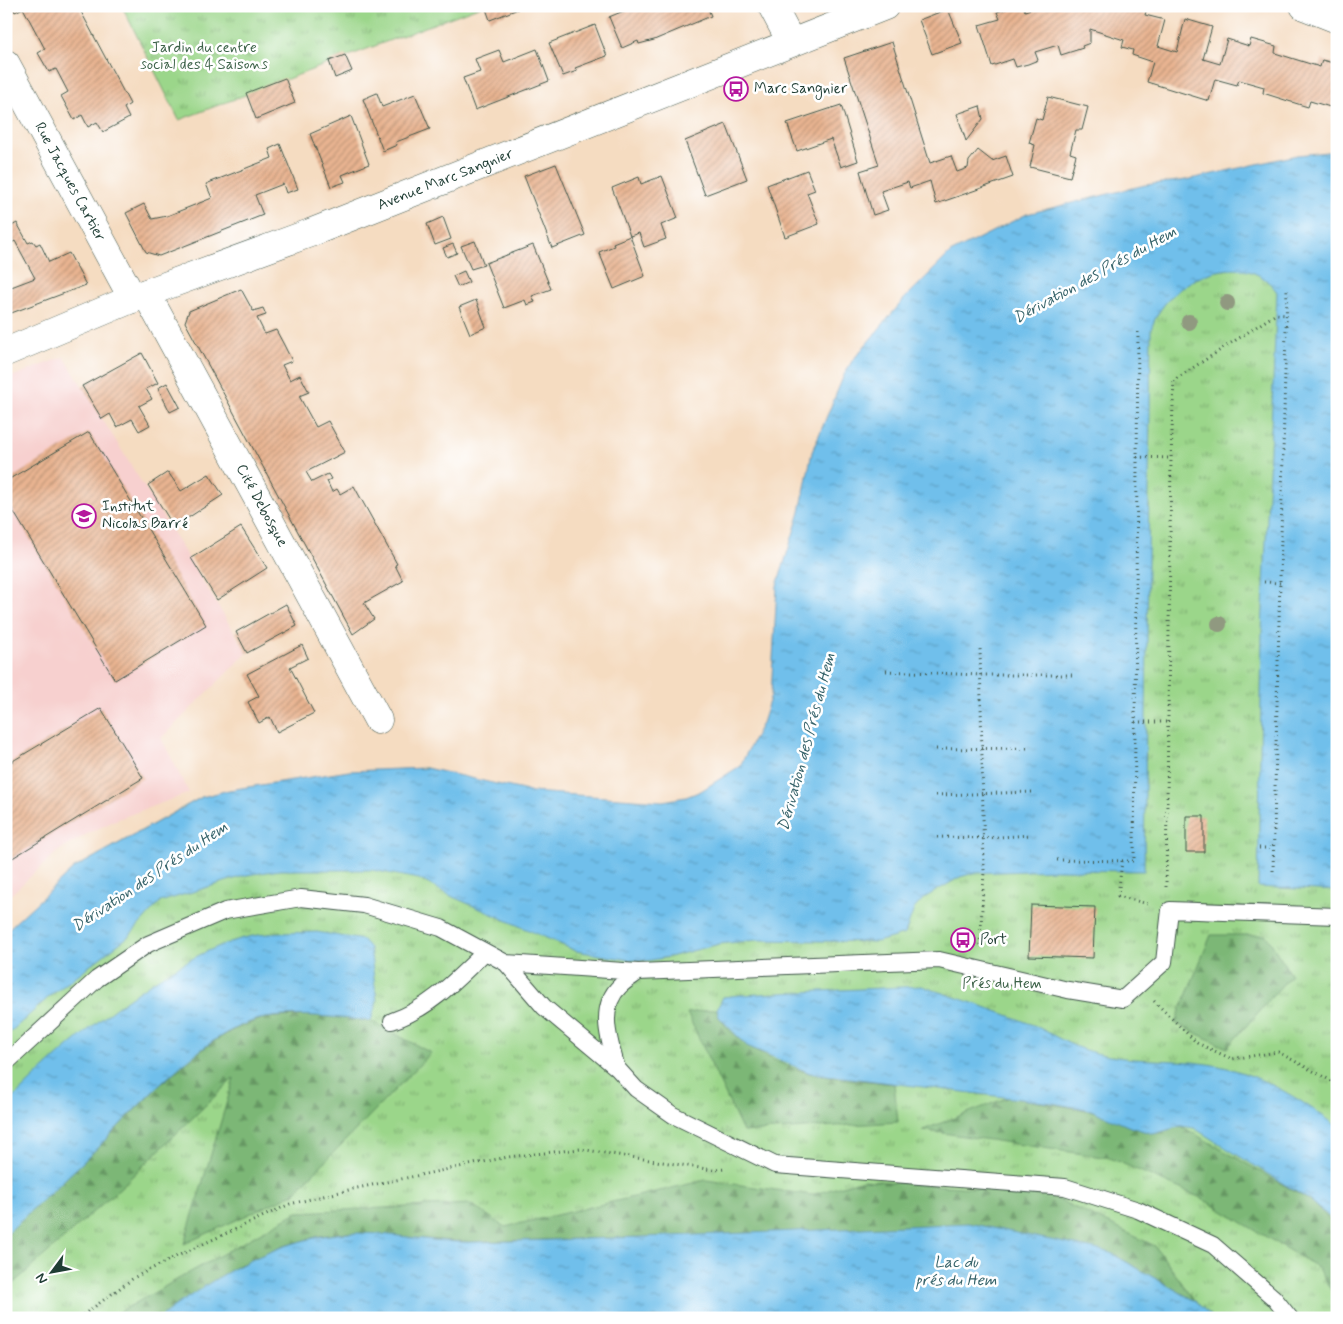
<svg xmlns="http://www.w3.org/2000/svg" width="1343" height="1324" font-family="Mynerve,sans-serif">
	<defs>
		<pattern id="grass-tufts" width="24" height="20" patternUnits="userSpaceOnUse" patternTransform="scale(1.25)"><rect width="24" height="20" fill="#9bd68a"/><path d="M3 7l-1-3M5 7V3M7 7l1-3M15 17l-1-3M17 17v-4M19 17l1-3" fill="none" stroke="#7eaf72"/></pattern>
		<pattern id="forest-firs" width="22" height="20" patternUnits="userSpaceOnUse" patternTransform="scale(1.25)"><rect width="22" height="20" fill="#7cb776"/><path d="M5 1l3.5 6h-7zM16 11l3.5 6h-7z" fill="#659662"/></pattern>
		<pattern id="water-ripples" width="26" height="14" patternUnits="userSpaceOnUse" patternTransform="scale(1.25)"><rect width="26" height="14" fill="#70bfeb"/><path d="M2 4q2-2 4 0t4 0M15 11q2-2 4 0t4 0" fill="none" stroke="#5b9cbf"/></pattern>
		<pattern id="building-hatch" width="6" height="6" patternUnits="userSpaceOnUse" patternTransform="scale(1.25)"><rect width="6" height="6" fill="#e9b491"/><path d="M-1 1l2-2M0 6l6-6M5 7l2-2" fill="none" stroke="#bc9477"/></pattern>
	</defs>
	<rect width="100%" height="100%" fill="#fff"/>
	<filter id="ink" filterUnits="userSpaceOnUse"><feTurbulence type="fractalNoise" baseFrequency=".02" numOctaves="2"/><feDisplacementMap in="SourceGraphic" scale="10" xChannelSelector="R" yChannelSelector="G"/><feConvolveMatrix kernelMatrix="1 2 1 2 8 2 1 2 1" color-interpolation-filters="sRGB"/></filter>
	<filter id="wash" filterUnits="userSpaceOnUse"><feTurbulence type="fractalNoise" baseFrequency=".0096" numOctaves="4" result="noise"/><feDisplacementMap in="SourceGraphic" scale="20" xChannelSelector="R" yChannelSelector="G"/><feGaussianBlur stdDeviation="1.12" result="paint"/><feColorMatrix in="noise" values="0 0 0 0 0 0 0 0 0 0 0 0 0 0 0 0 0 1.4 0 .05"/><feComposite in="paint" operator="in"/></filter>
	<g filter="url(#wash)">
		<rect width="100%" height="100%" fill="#f5dcc1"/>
		<path fill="#f7d0cf" d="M64,357L247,653L161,738L189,793L118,819L85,835L58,851L6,899V379Z"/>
		<path fill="url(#grass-tufts)" stroke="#5d8a5f" d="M122,6H481L179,120Z
			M1337,157V1318H6V937L73,869L202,797L426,768L556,803L675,810L730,788L778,705L789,584Z"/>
		<path fill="url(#forest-firs)" stroke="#4e7a55" d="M1211,935H1266L1291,975L1227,1048L1175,1023Z
			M717,1009C724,1040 781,1066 809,1073C837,1080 867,1080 894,1084L898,1122L743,1132L687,1013Z
			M311,1015L371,1021L431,1053L293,1194L184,1244L234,1078L122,1186L6,1290V1235L36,1204L80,1165L161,1084L211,1043L233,1030L264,1018Z
			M1009,1097L1181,1126L1311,1201L1337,1227V1300L1317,1267L1199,1197L1110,1158L923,1130Z
			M706,1180L811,1195L863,1180L1044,1193L1155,1246L1195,1301L1109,1252L662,1237L467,1242L347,1233L319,1236L284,1246L240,1265L205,1286L160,1318H109L297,1212L471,1204L505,1227Z"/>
		<path fill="url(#water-ripples)" stroke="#487e90" d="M1337,151V891L1258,887L1262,632L1277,292C1244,243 1164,281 1151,330L1144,871L1056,870L974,873L960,877L924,898L914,909L905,934L877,942L757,940L719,944L669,957L647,961L629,960L576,951L453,897L419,879L372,870H280L247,875L160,902L129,936L50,996L6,1036V931L73,869L202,797L229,790L349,771L426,768L532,792L663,801L686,797L701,791L740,766L762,723L771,695L777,586L800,512L812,452L844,375L852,361L905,298L950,253L1027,214L1145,185L1186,180L1297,155Z
			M317,932L363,940L370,948L377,1001L371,1021C337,1018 300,1012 265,1018C201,1029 127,1121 80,1165C55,1189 30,1210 6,1235V1106C62,1047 169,955 248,937C269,932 295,933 317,932Z
			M922,986C959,999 997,1010 1033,1025C1053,1034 1071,1047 1092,1052C1130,1063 1169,1058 1208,1064C1258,1072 1297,1097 1337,1126V1224L1311,1201L1194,1128L1181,1126L1154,1134L1130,1127L1091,1110L1052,1103L810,1073L747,1046L719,1017L717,1009L723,997L739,995Z
			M968,1223L1109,1252L1195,1301L1213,1318H160C168,1310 178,1304 187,1298C227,1270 270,1247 318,1237C370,1225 424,1244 476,1242C640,1238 804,1231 968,1223Z"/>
		<g id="blocks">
			<path fill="url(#building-hatch)" d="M12,6H78L130,104L124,108L129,118L103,132L97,122L88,127L82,115L74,120L61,96L68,92L56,69L49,72L38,53L45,49L23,8L15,12Z
				M485,6H517L518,9L490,20Z
				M625,6H707L711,16L654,40L639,44L638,41L622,48L609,17L626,10Z
				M1015,6H1023L1025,11L1039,6H1140L1147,8L1145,15L1165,20L1158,46L1177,52L1185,19L1212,27L1203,59L1220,64L1227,39L1249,46L1251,39L1276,46L1275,53L1320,67L1322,60L1337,64V109L1310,101L1308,107L1285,100L1263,93L1264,87L1239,80L1237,85L1215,79L1209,101L1147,82L1153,62L1132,55L1133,50L1122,47L1124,40L1090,29V43L1082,46L1083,48L1061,55L1058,45L1035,52L1038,60L1028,64L1016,67L1013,59L992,66L979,25L1000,19L997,12Z
				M948,9L962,43L932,54L919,20Z
				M595,25L607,56L575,68L577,71L563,76L549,43Z
				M892,42L930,163L951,156L957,172L968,168L969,161L978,150L992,161L1006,156L1013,177L936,204L930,181L910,188L908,182L881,191L888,210L873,215L860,171L879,165L844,58Z
				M537,49L549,81L475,110L463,78L480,72L475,59L499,50L504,62Z
				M345,55L352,71L335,78L329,61Z
				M285,78L295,103L256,119L246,93Z
				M377,93L382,107L415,94L430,129L396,142L397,145L383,151L363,99Z
				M1048,97L1088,107L1082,130H1076L1070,153L1076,155L1070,177L1030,167L1035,145L1029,143L1036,118L1042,120Z
				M841,105L858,161L841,167L831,139L797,151L787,123Z
				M980,106L983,119L966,141L957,114Z
				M351,116L369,164L342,175L345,182L331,187L310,134Z
				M726,124L747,179L705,195L685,141Z
				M280,144L298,189L286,193L283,184L255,195L263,215L159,256L146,252L126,213L144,204L152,219L167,216L212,198L206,184L272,158L269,149Z
				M556,164L585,235L552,248L524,176Z
				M807,170L815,190L807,193L819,224L785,237L767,185Z
				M662,176L678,218L661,225L666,239L644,247L639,233L630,236L612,188L639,177L641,184Z
				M443,217L451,239L435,245L427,224Z
				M17,223L28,243L33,241L36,245L40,243L49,262L69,253L86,285L6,315V289L35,278L15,241L6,246V224L8,228Z
				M630,236L645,276L614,289L599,252L614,246L613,243Z
				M475,241L484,265L471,269L461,246Z
				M453,244L457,253L447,257L443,248Z
				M533,245L551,289L532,296L535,302L527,305L525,300L504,308L486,263Z
				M464,271L469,282L458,287L453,276Z
				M241,289L253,311L263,308L266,315L257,318L265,334L276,330L284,345L292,361L282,365L290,380L300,375L309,392L299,396L316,427L328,421L345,452L306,472L312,482L328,474L331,479L327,481L332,492L337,489L340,494L354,486L397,564L395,565L403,581L364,603L374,619L353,634L185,322L189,311Z
				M476,300L486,327L470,334L459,307Z
				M142,353L158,383L146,389L152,399L139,406L150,425L139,431L132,419L117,427L110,414L102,419L82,386Z
				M167,383L180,407L170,412L158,388Z
				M89,432L206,625L115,680L6,499V481Z
				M168,472L181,491L209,474L223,495L174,527L148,485Z
				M241,527L267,568L217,600L191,558Z
				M286,604L297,626L247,653L236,632Z
				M302,645L308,658L290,667L314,713L277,732L270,717L259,723L248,702L259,696L247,674Z
				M101,708L143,778L6,862V765Z
				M1186,816H1204V852H1186Z
				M1031,905L1095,907L1093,958L1029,956Z"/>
		</g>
	</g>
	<g filter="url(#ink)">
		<use href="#blocks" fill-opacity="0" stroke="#3f5549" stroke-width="1"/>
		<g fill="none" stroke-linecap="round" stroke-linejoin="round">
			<g stroke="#3f5549" stroke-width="18">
				<path id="lane" d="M506,963L638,972L939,960L1068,990L1123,999L1164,962L1170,910L1337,916
					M392,1021C429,1009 457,979 485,952
					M6,1063L97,979L148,944L225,911L301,898L364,905L441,928L506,963L544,1007L617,1068L636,1089L673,1115L775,1165L1065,1187L1138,1210L1213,1245L1274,1298L1290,1318
					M617,1068C610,1043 597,1008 620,986C625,981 632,977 638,972"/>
			</g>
			<g stroke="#3f5549" stroke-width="29">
				<g id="street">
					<path d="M772,6L791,42"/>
					<path d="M1304,6L1337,19"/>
					<path id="s1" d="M6,64L133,299"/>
					<path id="s2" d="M146,293L378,720"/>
					<path id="s3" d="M6,352L146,293L310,233L885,6"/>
				</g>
			</g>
			<path stroke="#3f5549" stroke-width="3" stroke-dasharray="1 4" stroke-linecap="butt" d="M1137,457L1171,458
				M1264,582L1280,583
				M886,671L980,675H1072
				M1135,722H1167
				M936,749L1031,748
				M936,795L1033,792
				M937,837L984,838L1031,835
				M1259,848H1274
				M1057,860L1134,861L1138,331
				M1122,861L1118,896L1148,904
				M1273,871L1287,288
				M1166,887L1171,458L1174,380L1276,314L1287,315
				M980,945L984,872L980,648
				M1154,1001L1197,1043L1232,1059L1278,1052L1337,1084
				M79,1318L135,1277L175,1257L290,1204L357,1188L508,1157L580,1149L713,1170L727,1169"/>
			<use href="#lane" stroke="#fff" stroke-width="16"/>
			<use href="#street" stroke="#fff" stroke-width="28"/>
		</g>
		<g fill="#909980">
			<circle cx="1227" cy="303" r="8"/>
			<circle cx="1189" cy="322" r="8"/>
			<circle cx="1219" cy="624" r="8"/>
		</g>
	</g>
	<defs>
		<g id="bus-ring" transform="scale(1.25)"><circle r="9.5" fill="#fff" stroke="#b5179e" stroke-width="1.5"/><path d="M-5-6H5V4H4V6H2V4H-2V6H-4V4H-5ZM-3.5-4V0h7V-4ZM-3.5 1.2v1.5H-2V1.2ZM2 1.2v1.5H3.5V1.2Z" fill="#b5179e"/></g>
		<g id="school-ring" transform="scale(1.25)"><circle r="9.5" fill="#fff" stroke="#b5179e" stroke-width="1.5"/><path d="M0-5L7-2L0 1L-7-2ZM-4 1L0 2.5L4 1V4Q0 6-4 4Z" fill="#b5179e"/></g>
	</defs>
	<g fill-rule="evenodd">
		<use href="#bus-ring" x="736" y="89"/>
		<use href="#school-ring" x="84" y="516"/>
		<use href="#bus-ring" x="963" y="940"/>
	</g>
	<g text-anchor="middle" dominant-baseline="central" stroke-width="5" stroke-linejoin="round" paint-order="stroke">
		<g font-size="15" fill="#3e634a" stroke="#fff">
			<text x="204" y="48">Jardin du centre<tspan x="204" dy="17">social des 4 Saisons</tspan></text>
			<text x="1002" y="984">Prés du Hem</text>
		</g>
		<g font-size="15" fill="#1f3d34" stroke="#fff" text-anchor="start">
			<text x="754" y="89">Marc Sangnier</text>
			<text x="102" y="507">Institut<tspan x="102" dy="17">Nicolas Barré</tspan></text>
			<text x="980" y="940">Port</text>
		</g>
		<g font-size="15" fill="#1f3d34" stroke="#fff">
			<text stroke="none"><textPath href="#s3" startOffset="472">Avenue Marc Sangnier</textPath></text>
			<text stroke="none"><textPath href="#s1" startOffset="134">Rue Jacques Cartier</textPath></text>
			<text stroke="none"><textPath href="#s2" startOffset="242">Cité Debosque</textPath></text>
		</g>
		<g font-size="16" font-style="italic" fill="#37646b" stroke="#fff">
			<text transform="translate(1095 275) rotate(-29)">Dérivation des Prés du Hem</text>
			<text transform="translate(807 742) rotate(-75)">Dérivation des Prés du Hem</text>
			<text transform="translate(150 877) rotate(-34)">Dérivation des Prés du Hem</text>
			<text x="956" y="1262">Lac du<tspan x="956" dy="18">prés du Hem</tspan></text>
		</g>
	</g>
	<rect width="1343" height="1324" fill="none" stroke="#fff" stroke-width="25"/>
	<g transform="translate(52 1272) rotate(238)" stroke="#ffffff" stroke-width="4" paint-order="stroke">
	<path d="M0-4L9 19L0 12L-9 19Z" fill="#1f3d34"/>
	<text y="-8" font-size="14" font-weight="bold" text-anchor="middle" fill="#1f3d34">N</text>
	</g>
</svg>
